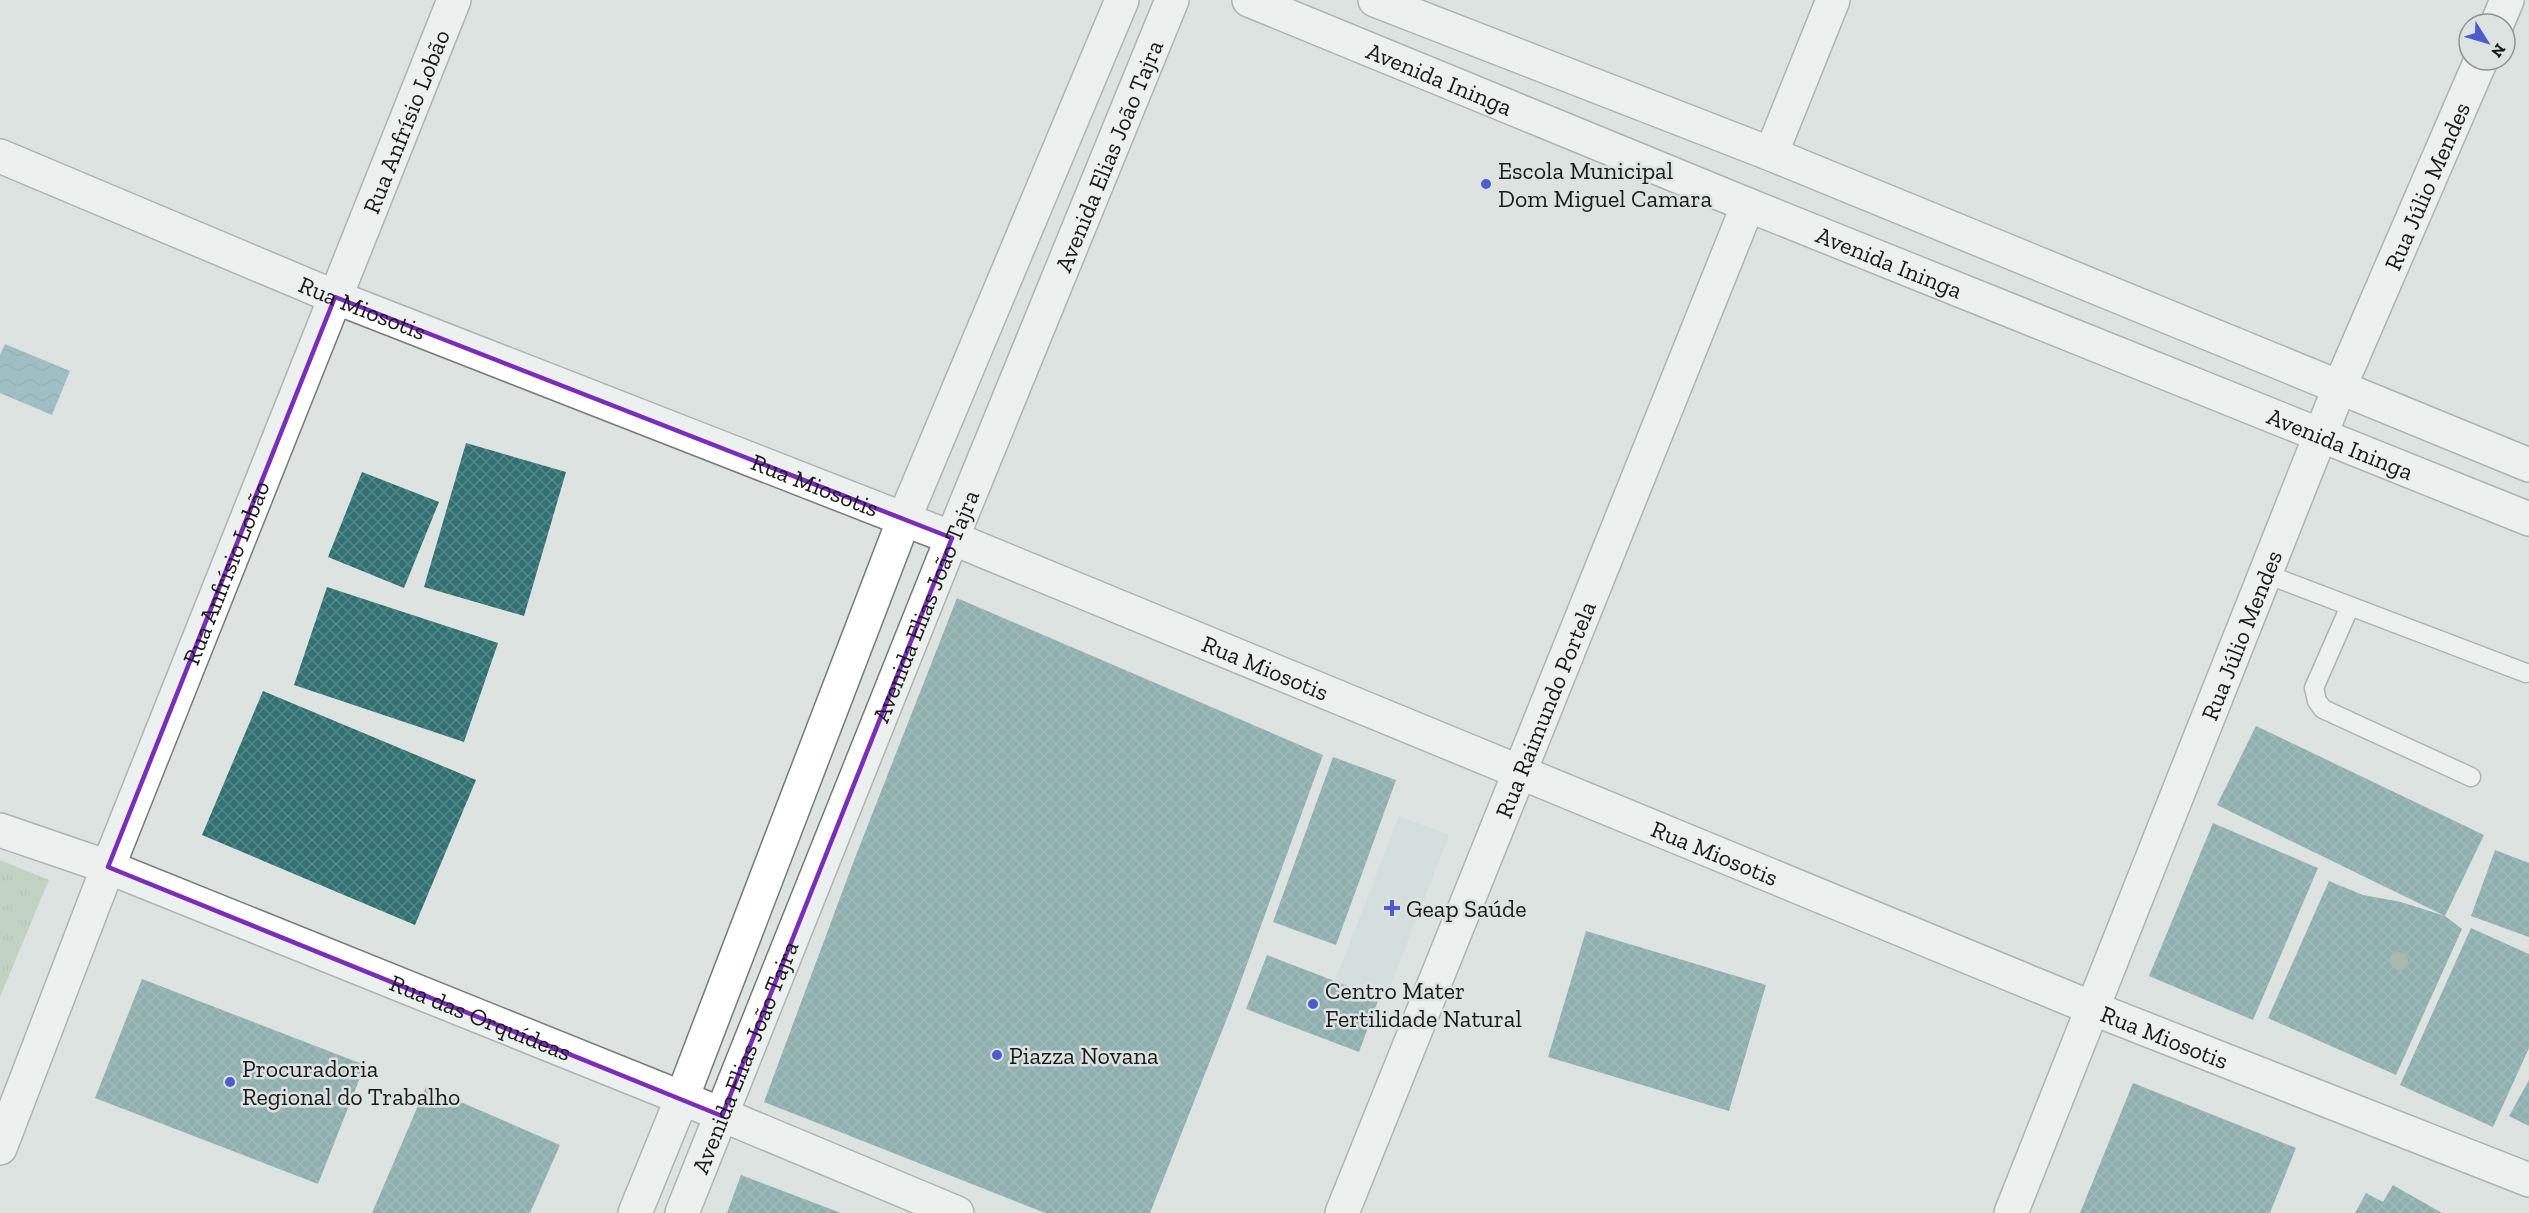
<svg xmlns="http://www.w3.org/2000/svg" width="2529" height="1213" font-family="'Zilla Slab',serif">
	<defs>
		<pattern id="park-tufts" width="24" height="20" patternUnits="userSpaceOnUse" patternTransform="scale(1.5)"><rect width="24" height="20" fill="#a3bf9d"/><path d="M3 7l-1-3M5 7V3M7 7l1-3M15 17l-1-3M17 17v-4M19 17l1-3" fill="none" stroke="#8ca487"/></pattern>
		<pattern id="water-waves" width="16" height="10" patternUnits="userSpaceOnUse" patternTransform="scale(1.5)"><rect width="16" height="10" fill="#5692a1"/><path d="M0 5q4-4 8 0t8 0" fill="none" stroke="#467682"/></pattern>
		<pattern id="building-cross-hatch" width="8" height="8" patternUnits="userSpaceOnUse" patternTransform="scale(1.5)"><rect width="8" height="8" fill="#307172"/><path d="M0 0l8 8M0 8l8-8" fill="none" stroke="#598788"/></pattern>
	</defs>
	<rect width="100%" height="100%" fill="#dde3e1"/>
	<path fill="#c9d8d4" d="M1399,816L1449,835L1385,1000L1335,981Z"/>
	<path fill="url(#park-tufts)" d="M0,860L49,880L0,997Z"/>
	<path fill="url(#water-waves)" d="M5,344L70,371L52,415L0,393V355Z"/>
	<path fill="url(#building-cross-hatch)" d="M466,443L566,472L524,616L424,587Z
		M362,472L439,502L404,588L328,557Z
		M327,587L498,643L464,742L294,685Z
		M957,598L1323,755L1231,1008L1150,1213H1045L764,1102L853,863Z
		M263,691L476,780L415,925L202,835Z
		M2256,726L2484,835L2445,916L2217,805Z
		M1333,757L1396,780L1336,945L1273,922Z
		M2213,823L2318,868L2253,1020L2149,976Z
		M2495,850L2529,863V937L2471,916Z
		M2329,881L2363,895L2401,902L2445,916L2462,929L2396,1075L2268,1018Z
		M2471,928L2529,954V1048L2493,1127L2400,1085Z
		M1586,931L1766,985L1729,1111L1548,1057Z
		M1267,955L1379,998L1359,1052L1246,1009Z
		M142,979L365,1065L318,1184L95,1098Z
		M2529,1080V1126L2509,1116Z
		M2133,1083L2296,1148L2270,1213H2080Z
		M426,1087L560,1145L530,1213H372Z
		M741,1175L841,1213H727Z
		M2393,1185L2442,1213H2355L2366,1193L2383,1202Z"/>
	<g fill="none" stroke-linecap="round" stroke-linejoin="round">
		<g stroke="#767b7a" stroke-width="21">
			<path id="service" d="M2266,574L2526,673
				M2350,606L2314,688L2317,701L2323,709L2471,777"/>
		</g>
		<g stroke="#767b7a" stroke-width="36">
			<g id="minor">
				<path d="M2497,24L2507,0"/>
				<path d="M1771,154L1833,0"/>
				<path id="s1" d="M0,156L335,297L952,538L2092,1008L2529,1180"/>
				<path id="s2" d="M0,830L108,867L682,1098L957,1213"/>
				<path id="s3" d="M0,1148L108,867L454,0"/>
				<path id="s4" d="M1342,1213L1748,205"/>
				<path id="s5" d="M2011,1213L2340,386L2481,60"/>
			</g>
		</g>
		<g stroke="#767b7a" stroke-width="36">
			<g id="tertiary">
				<path d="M635,1213L682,1098L904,519L1122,0"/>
				<path id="s6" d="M682,1213L952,538L1172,0"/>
			</g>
		</g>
		<g stroke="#767b7a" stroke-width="36">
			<g id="secondary">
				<path id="s7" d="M1249,0L1748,205L2529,519"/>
				<path d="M1375,0L1771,154L2529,465"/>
			</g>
		</g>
		<use href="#service" stroke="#fff" stroke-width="18"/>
		<use href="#minor" stroke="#fff" stroke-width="33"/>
		<use href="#tertiary" stroke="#fff" stroke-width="33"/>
		<use href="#secondary" stroke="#fff" stroke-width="33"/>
	</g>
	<circle fill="#6c8766" cx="2399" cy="961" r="9"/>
	<path d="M0 0H2529V1213H0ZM335,297L952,538L722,1116L108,867Z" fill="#dde3e1" fill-opacity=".55" fill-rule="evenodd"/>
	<path fill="none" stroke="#7b2cbf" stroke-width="4.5" stroke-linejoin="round" d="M335,297L952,538L722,1116L108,867Z"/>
	<g fill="#4d5cd1" stroke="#dde3e1" stroke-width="2">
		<circle cx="1486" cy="184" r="6"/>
		<path d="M1389 899h6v6h6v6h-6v6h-6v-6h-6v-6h6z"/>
		<circle cx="1313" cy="1004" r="6"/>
		<circle cx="997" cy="1055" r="6"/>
		<circle cx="230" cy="1082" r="6"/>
	</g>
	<g text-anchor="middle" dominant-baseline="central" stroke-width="5" stroke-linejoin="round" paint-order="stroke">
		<g font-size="24" fill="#191b1a" stroke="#dde3e1">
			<text stroke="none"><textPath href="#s7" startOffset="206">Avenida Ininga</textPath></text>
			<text stroke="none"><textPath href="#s3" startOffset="1104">Rua Anfrísio Lobão</textPath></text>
			<text stroke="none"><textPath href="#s6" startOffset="1140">Avenida Elias João Tajra</textPath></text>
			<text stroke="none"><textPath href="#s5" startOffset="1108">Rua Júlio Mendes</textPath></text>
			<text stroke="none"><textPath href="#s7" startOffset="692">Avenida Ininga</textPath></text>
			<text stroke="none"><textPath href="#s1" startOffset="393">Rua Miosotis</textPath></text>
			<text stroke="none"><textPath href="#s7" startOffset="1178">Avenida Ininga</textPath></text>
			<text stroke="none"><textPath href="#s1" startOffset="879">Rua Miosotis</textPath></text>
			<text stroke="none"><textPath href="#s3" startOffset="618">Rua Anfrísio Lobão</textPath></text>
			<text stroke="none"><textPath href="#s6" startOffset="654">Avenida Elias João Tajra</textPath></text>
			<text stroke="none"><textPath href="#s5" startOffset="622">Rua Júlio Mendes</textPath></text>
			<text stroke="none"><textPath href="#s1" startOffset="1365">Rua Miosotis</textPath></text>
			<text stroke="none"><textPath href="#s4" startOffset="543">Rua Raimundo Portela</textPath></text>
			<text stroke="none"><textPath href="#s1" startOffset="1851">Rua Miosotis</textPath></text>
			<text stroke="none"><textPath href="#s2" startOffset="516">Rua das Orquídeas</textPath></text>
			<text stroke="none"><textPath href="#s1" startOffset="2337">Rua Miosotis</textPath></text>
			<text stroke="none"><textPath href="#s6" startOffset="168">Avenida Elias João Tajra</textPath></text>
		</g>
		<g font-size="24" fill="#191b1a" stroke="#dde3e1" text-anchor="start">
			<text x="1498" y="170">Escola Municipal<tspan x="1498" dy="28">Dom Miguel Camara</tspan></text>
			<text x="1406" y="908">Geap Saúde</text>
			<text x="1325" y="990">Centro Mater<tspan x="1325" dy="28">Fertilidade Natural</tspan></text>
			<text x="1009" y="1055">Piazza Novana</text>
			<text x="242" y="1068">Procuradoria<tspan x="242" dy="28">Regional do Trabalho</tspan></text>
		</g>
	</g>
	<g transform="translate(2487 42) rotate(127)"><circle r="28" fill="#dde3e1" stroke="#8f9391" stroke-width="1.5"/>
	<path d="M0-4.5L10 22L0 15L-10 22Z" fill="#4d5cd1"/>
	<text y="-9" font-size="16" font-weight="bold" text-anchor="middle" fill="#191b1a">N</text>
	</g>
</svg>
